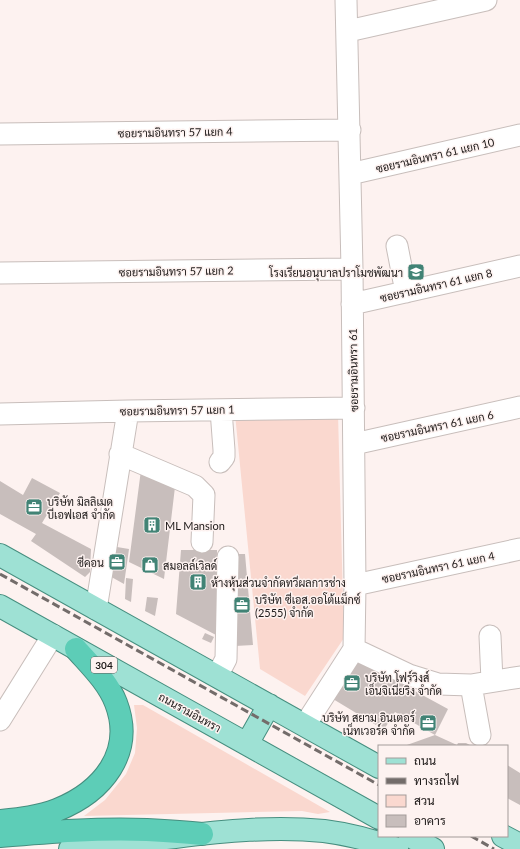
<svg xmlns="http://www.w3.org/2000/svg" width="520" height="849" font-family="Lato,Sarabun,sans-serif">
	<rect width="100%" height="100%" fill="#fdf2f0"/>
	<path fill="#fad8cf" d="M235,414H338L344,638L305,696L260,669Z
		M134,705H143L330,812L318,814L302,811L84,816L105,800L126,774L135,753L137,728Z"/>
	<path fill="#c8bebc" d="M141,470L175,487L164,579L129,562Z
		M32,478L60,493L42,523L91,549L90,572L85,577L31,541L36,534L0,514V481L23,495Z
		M111,546L129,549L124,584L106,574Z
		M181,550H217L216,635L176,614Z
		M237,554H245L253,645L235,646Z
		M126,578L133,579L131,602L125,599Z
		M147,597L158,598L155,616L145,611Z
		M205,633L214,637L211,643L202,639Z
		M358,660L448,709L435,735L395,712L385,728L377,724L376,725L333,699Z
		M435,735L457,745L458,743H466L472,746H404Z
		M507,765L520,773V805L507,798Z"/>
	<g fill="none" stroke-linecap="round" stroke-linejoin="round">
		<g stroke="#c8bebb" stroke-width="23">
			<path id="minor" d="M348,31L486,0
				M0,134L350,130
				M350,174L520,135
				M397,246L406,292
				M0,273L352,269
				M352,304L520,266
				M0,414L128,411L354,408
				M354,444L520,407
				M120,454L195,486L204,495L202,542
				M220,462L224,457V450L221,410
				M355,585L520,549
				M96,609L128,411
				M490,636L492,681
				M354,649L409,675L438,684L471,685L520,677
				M217,676L226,659L228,557
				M471,685L480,735
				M0,720L53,635
				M305,725L354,649L355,585L352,269L346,0"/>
		</g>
		<g stroke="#468e7f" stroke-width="24">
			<path id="major" d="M0,555L379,767
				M0,606L379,818
				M247,744L269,705
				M410,836L433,849
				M503,836L520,845
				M70,849C105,845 140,841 175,837C224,831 274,826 324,831C348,834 374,841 397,849"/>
		</g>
		<g stroke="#468e7f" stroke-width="24">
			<path id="highway" d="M0,821C19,819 39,817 57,810C102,792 135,753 116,703C108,682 90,665 76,649
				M0,836C49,832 98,828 147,830C166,831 184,832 202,834"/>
		</g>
		<use href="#minor" stroke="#fff" stroke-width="21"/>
		<use href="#major" stroke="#9ee1d4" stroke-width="22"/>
		<use href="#highway" stroke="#5dcdb7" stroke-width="22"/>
		<path stroke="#736c6a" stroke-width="3" stroke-dasharray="8 4" stroke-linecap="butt" d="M0,574L379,785
			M471,836L494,849"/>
	</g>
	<defs>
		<g id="school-square" transform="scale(0.9)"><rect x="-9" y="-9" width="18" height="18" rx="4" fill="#418375" stroke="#fdf2f0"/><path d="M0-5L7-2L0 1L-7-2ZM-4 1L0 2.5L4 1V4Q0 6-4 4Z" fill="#fff"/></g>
		<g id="office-square" transform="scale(0.9)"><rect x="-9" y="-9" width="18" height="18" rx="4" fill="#418375" stroke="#fdf2f0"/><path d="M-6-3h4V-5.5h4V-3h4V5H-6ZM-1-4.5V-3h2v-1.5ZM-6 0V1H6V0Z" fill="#fff"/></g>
		<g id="building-square" transform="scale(0.9)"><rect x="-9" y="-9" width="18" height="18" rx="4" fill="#418375" stroke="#fdf2f0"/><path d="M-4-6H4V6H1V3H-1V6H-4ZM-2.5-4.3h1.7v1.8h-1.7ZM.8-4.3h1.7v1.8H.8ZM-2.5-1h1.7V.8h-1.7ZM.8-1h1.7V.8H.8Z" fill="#fff"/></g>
		<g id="shop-square" transform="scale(0.9)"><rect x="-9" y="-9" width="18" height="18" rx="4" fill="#418375" stroke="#fdf2f0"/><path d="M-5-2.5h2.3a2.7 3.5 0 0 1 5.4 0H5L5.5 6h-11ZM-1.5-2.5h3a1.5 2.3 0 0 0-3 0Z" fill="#fff"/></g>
	</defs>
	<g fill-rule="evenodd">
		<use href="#school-square" x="416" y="272"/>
		<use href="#office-square" x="34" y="507"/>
		<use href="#building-square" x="152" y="525"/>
		<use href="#office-square" x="117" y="562"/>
		<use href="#shop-square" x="150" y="565"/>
		<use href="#building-square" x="198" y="582"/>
		<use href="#office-square" x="242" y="605"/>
		<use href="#office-square" x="352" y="683"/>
		<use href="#office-square" x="428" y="723"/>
	</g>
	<g text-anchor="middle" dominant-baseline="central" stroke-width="3" stroke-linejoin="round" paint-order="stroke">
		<rect fill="#fdf2f0" stroke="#605958" stroke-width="1" x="91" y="657" width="26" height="16" rx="3"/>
		<g font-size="10" font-weight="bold" fill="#1c1817">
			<text x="104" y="665">304</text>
		</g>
		<g font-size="11" fill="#1c1817" stroke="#fdf2f0">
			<text transform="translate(175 132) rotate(-1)">ซอยรามอินทรา 57 แยก 4</text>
			<text transform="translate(435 155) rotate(-13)">ซอยรามอินทรา 61 แยก 10</text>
			<text transform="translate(176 271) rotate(-1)">ซอยรามอินทรา 57 แยก 2</text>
			<text transform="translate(436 285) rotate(-13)">ซอยรามอินทรา 61 แยก 8</text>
			<text transform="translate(353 370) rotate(-91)">ซอยรามอินทรา 61</text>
			<text transform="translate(177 410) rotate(-1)">ซอยรามอินทรา 57 แยก 1</text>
			<text transform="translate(437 426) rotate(-12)">ซอยรามอินทรา 61 แยก 6</text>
			<text transform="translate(438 567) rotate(-12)">ซอยรามอินทรา 61 แยก 4</text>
			<text transform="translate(190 712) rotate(29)">ถนนรามอินทรา</text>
		</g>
		<g font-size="11" fill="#1c1817" stroke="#fdf2f0" text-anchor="start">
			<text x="403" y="272" text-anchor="end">โรงเรียนอนุบาลปราโมชพัฒนา</text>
			<text x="47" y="501">บริษัท มิลลิเมด<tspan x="47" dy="13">บีเอฟเอส จำกัด</tspan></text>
			<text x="165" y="525">ML Mansion</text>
			<text x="104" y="562" text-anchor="end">ซีคอน</text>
			<text x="163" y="565">สมอลล์เวิลด์</text>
			<text x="211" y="582">ห้างหุ้นส่วนจำกัดทวีผลการช่าง</text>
			<text x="255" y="599">บริษัท ซีเอส.ออโต้แม็กซ์<tspan x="255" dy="13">(2555) จำกัด</tspan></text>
			<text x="365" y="677">บริษัท โฟร์วิงส์<tspan x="365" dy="13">เอ็นจิเนียริ่ง จำกัด</tspan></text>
			<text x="415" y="717" text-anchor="end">บริษัท สยาม อินเตอร์<tspan x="415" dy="13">เน็ทเวอร์ค จำกัด</tspan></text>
		</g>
	</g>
	<rect x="378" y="745" width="130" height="92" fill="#fdf2f0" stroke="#a39b99"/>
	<rect x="386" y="758" width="20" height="6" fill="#9ee1d4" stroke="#a39b99"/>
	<text x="414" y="765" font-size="12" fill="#1c1817">ถนน</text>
	<rect x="386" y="778" width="20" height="6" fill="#736c6a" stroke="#a39b99"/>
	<text x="414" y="785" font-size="12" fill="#1c1817">ทางรถไฟ</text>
	<rect x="386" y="795" width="20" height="12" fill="#fad8cf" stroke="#a39b99"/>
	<text x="414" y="805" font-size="12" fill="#1c1817">สวน</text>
	<rect x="386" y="815" width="20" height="12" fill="#c8bebc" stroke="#a39b99"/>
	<text x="414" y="825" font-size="12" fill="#1c1817">อาคาร</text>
</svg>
